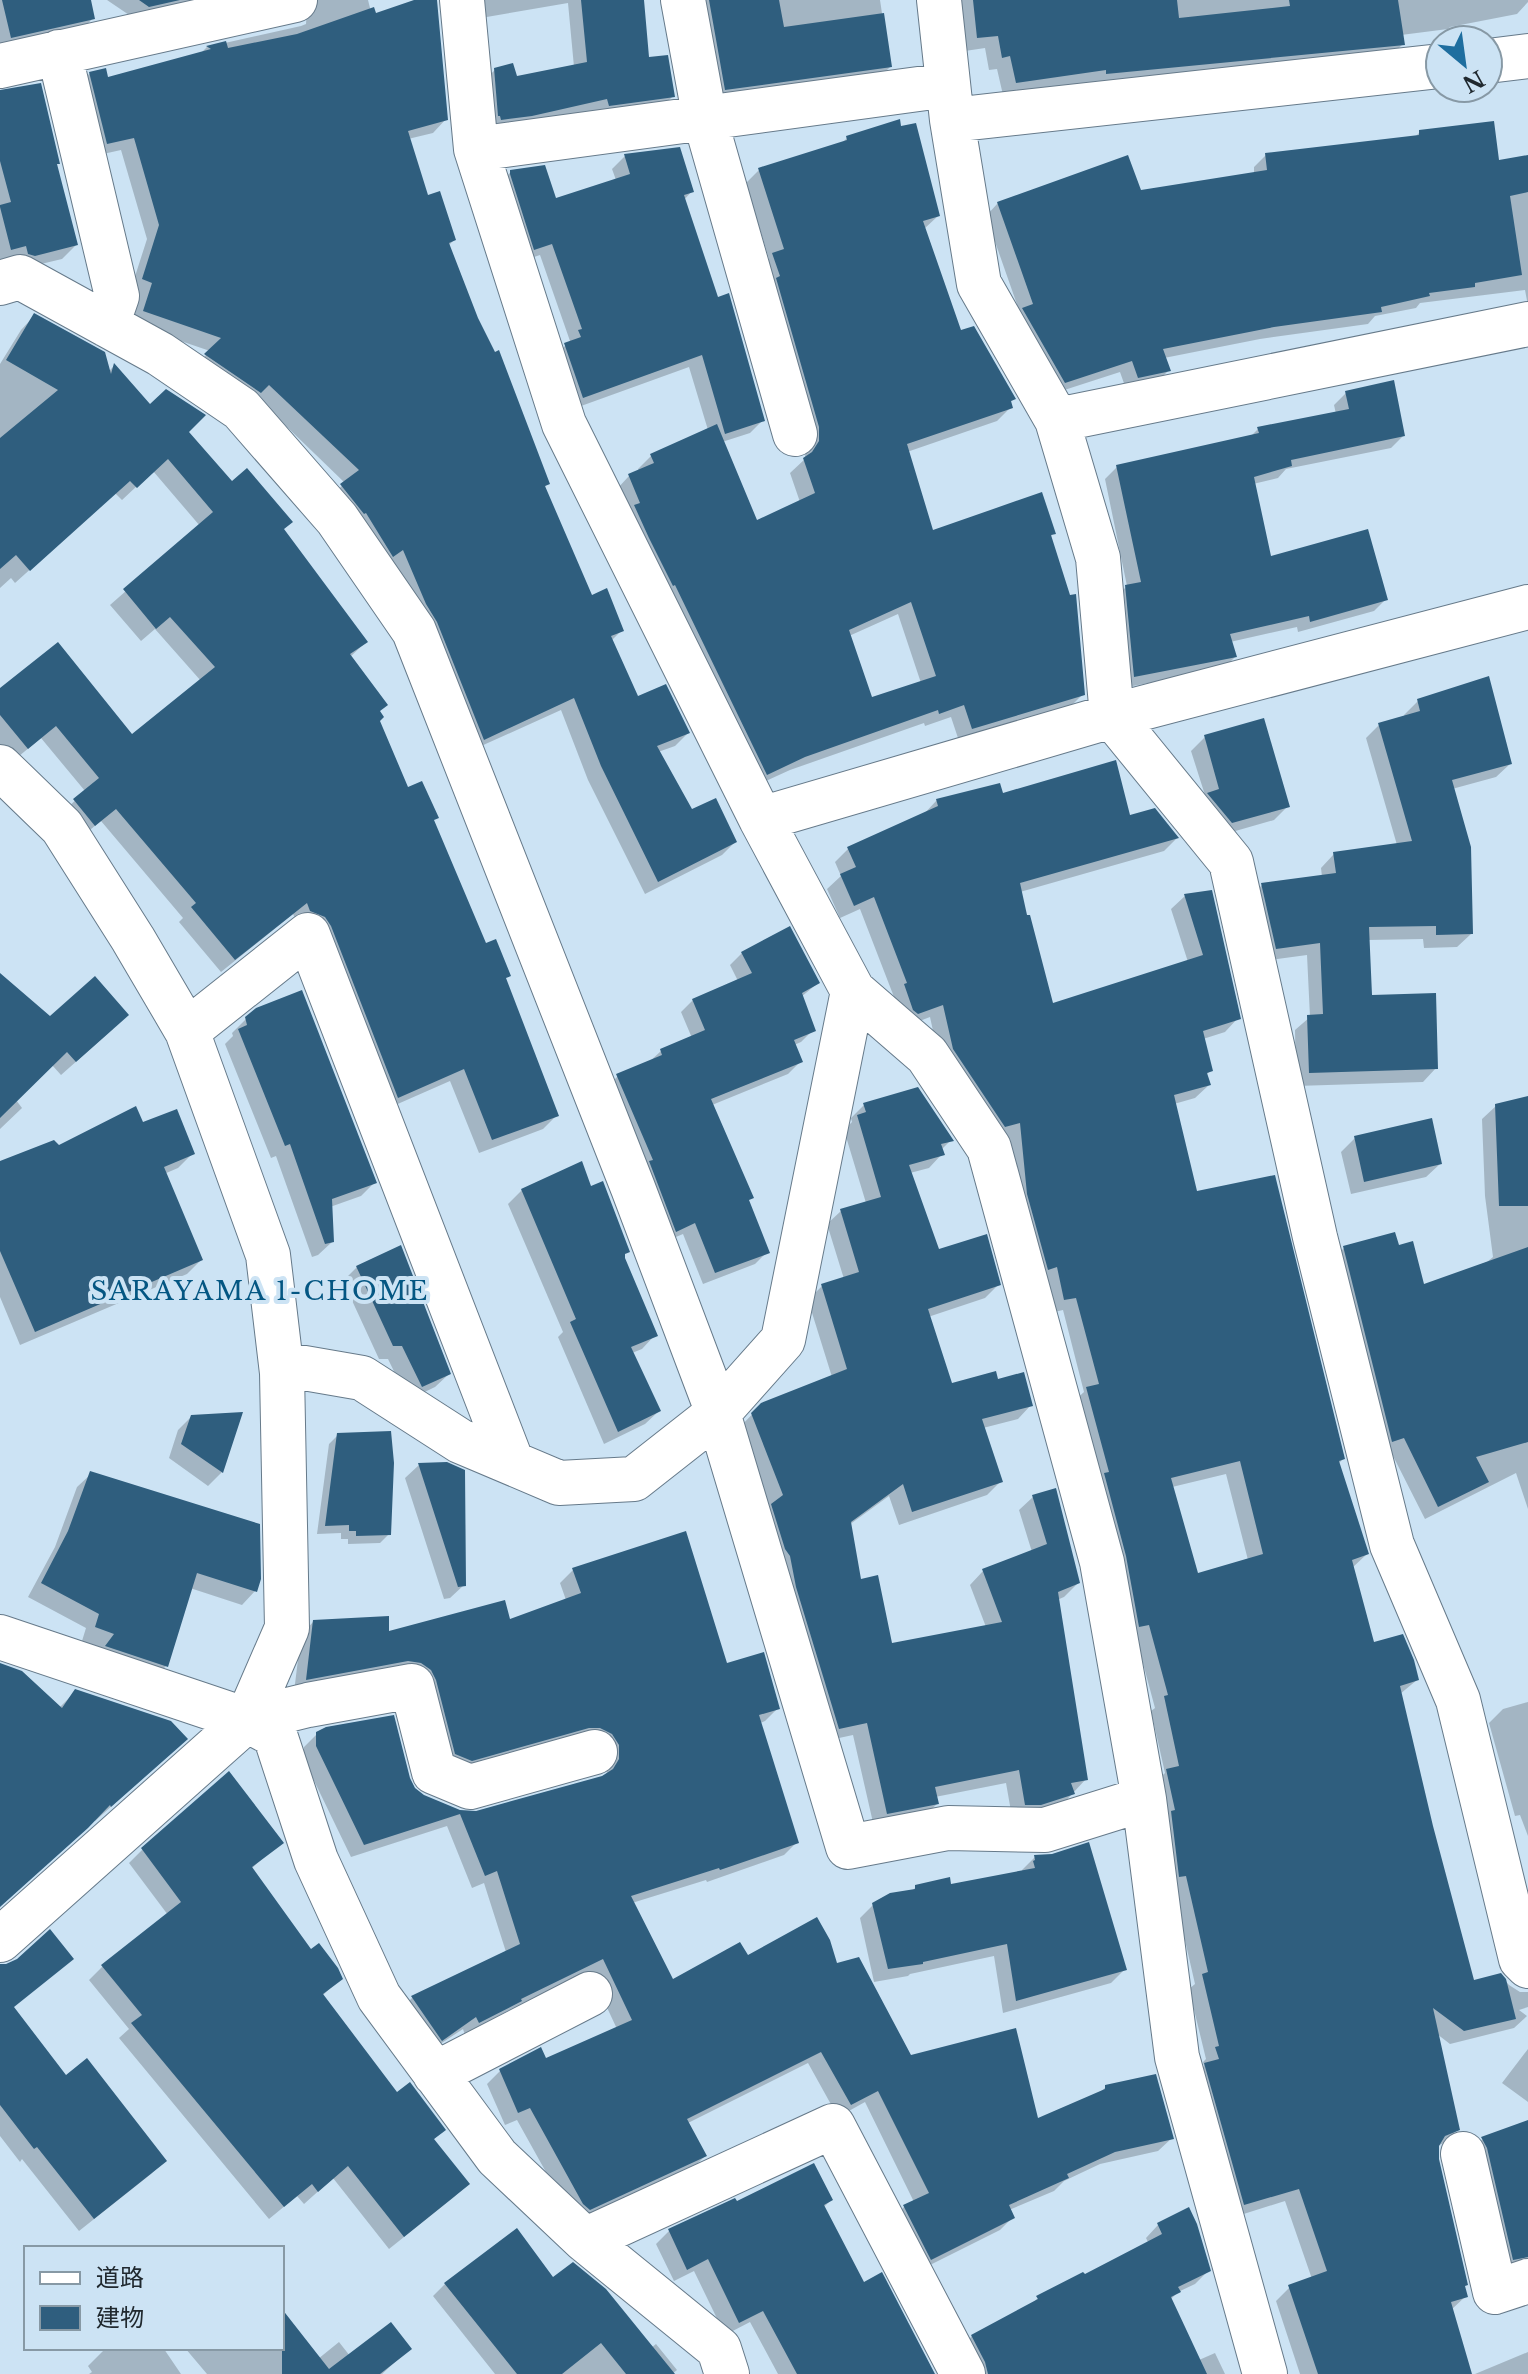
<svg xmlns="http://www.w3.org/2000/svg" width="1528" height="2374" font-family="'Libre Baskerville','Noto Sans JP',serif">
	<rect width="100%" height="100%" fill="#cce3f4"/>
	<path fill="#0003" fill-rule="evenodd" d="M0,0H89L93,18L80,32L0,50Z
		M107,0H221L135,19Z
		M302,0H368L372,16L421,0H436L446,119L433,133L408,139L426,198L454,240L448,246L476,318L548,483L544,488L590,597L622,630L611,641L637,698L688,733L675,746L658,752L692,812L735,842L722,855L645,894L588,780L561,710L470,751L328,499L345,483L255,396L193,368L210,351L131,324L140,296L130,292L147,239L121,150L94,156L77,87L90,73L107,79L200,54L207,47L301,26L306,24L307,8Z
		M469,0H642L647,59L673,96L660,109L488,133L481,83L495,70L515,79L574,67L568,3L475,19Z
		M694,0H880L890,67L877,80L712,102Z
		M959,0H1528V2L1517,14L1450,27L1448,29L1401,35L1403,44L1389,57L1093,86V82L1003,95L997,69L989,70L985,48L965,51Z
		M0,93L55,165L76,245L62,259L20,269L0,262Z
		M1420,132L1497,162L1528,157V306L1525,290L1420,303L1416,308L1375,316L1368,324L1260,339L1164,358L1168,371L1156,383L1126,389L1120,372L1052,394L1020,313L986,216L998,203L1139,192L1254,174V167L1266,155L1414,138Z
		M847,138L938,216L924,229L960,333L1014,399L1009,403L1011,407L997,421L907,452L932,532L1054,533L1050,537L1083,694L1069,708L959,741L951,717L925,726L924,723L790,770L753,787L616,490L629,476L639,472L638,469L651,456L708,430L689,367L570,410L553,358L570,341L540,255L522,261L498,184L511,172L555,200L616,180L612,169L625,156L679,149L692,191L684,200L716,299L763,420L750,433L722,442L756,523L800,502L790,473L805,459L806,442L760,268L769,259L746,183L759,170L841,144ZM898,614L921,683L871,699L849,636Z
		M34,316L108,372L114,366L149,407L186,432L231,484L282,530L366,642L350,657L378,713V721L406,790L432,822L485,946L504,979L557,1115L543,1129L479,1153L450,1081L384,1110L293,914L221,972L179,922L183,918L101,821L80,838L61,814L85,791L41,738L13,761L0,745V691L132,737L201,681L155,629L141,641L110,605L200,526L153,471L122,500L115,493L15,583L11,578L0,588V364L21,330Z
		M1346,393L1403,436L1391,448L1286,469L1278,478L1253,484L1270,558L1386,599L1374,611L1298,632L1297,627L1230,642L1235,657L1223,669L1122,688L1114,599L1127,586L1105,479L1117,467L1251,436L1258,429L1336,414L1334,405Z
		M1418,701L1510,764L1496,777L1452,789L1471,934L1457,947L1424,948L1423,939L1368,940L1370,997L1436,1068L1423,1082L1296,1086L1295,1030L1310,1017L1307,955L1263,961L1249,899L1262,885L1322,877L1321,868L1334,854L1397,845L1366,738L1379,725L1405,718L1404,715Z
		M1205,737L1287,807L1274,820L1218,836L1191,751Z
		M1001,795L1129,818L1177,838L1164,851L1020,892L1052,1006L1188,962L1171,909L1185,896L1238,1018L1225,1032L1203,1039L1211,1070L1206,1075L1209,1085L1195,1098L1174,1104L1195,1194L1343,1459L1338,1464L1367,1554L1352,1568L1373,1644L1417,1680L1400,1694L1431,1826L1472,1982L1500,1975L1509,1985L1520,1992H1528V2007L1519,2010L1527,2016L1514,2028L1450,2044L1437,2034L1458,2129L1444,2143L1437,2146V2159L1466,2296L1451,2310L1470,2374H1300L1276,2301L1290,2287L1312,2279L1285,2201L1231,2218L1192,2078L1204,2066L1203,2062L1206,2059L1189,1989L1195,1984L1173,1888L1153,1784L1165,1773L1151,1711L1155,1708L1073,1402L1084,1392L1063,1310L1050,1313L1015,1208L1007,1135L991,1139L940,1063L930,1017L904,1027L892,999L894,997L860,909L840,918L827,889L841,876L835,862L848,849L923,815L937,800ZM1226,1474L1248,1560L1197,1576L1172,1487Z
		M742,953L818,983L801,997L813,1030L801,1042L794,1045L800,1062L788,1074L712,1105L767,1252L755,1264L703,1284L683,1234L664,1242L606,1088L618,1076L648,1063L661,1051L692,1038L681,1012L693,1000L738,981L730,965Z
		M0,975L50,1018L113,1029L61,1075L52,1065L16,1100L22,1108L0,1129Z
		M246,1019L375,1182L361,1196L330,1207L332,1242L318,1255L312,1257L276,1156L271,1158L225,1044L233,1036L232,1033Z
		M1528,1098V1509L1516,1473L1425,1519L1390,1450L1331,1261L1344,1248L1397,1247L1423,1287L1487,1262L1493,1257L1485,1196L1482,1119L1496,1106Z
		M864,1105L951,1140L941,1150L942,1154L929,1168L910,1173L938,1251L998,1285L985,1298L928,1317L951,1386L997,1382L1031,1405L1018,1419L983,1428L1000,1482L987,1495L899,1525L889,1496L849,1525L859,1581L891,1645L986,1627L970,1585L983,1571L1032,1552L1019,1510L1033,1497L1078,1583L1064,1597L1057,1600L1086,1779L1059,1808L1012,1817L1006,1783L935,1797L937,1804L923,1817L874,1827L853,1735L825,1741L759,1519L770,1508L739,1428L762,1404L832,1377L808,1300L822,1286L844,1279L827,1224L841,1211L866,1203L844,1130L852,1122L851,1118Z
		M142,1124L192,1154L178,1168L164,1174L201,1260L187,1274L20,1345L0,1297V1163Z
		M1355,1138L1440,1164L1426,1177L1351,1194L1341,1152Z
		M522,1190L623,1256L655,1335L642,1349L632,1353L659,1411L645,1424L604,1444L558,1337L563,1332L508,1204Z
		M357,1267L449,1374L435,1387L408,1400L388,1359H379L343,1281Z
		M241,1415L222,1472L208,1486L169,1458L178,1430L192,1416Z
		M338,1435L389,1534L380,1543L348,1544V1539H341V1533L317,1534L329,1444Z
		M419,1465L464,1585L450,1598L444,1599L405,1478Z
		M91,1474L255,1591L242,1605L190,1588L166,1666L153,1680L93,1660L102,1648L82,1641L86,1628L28,1597L55,1547L77,1487Z
		M573,1570L725,1666L778,1708L765,1721L760,1723L797,1842L784,1855L707,1882L706,1880L632,1903L673,1982L747,1958L836,1966L910,2057L1037,2121L1099,2093L1106,2087L1172,2138L1158,2151L1100,2164L1064,2181L1054,2191L1009,2210L1013,2217L1000,2230L918,2271L891,2220L904,2207L914,2202L865,2102L838,2117L808,2063L688,2123L705,2156L692,2169L576,2222L571,2217L517,2120L505,2125L487,2084L500,2071L545,2061L617,2029L590,1971L511,2009L465,2035L463,2029L428,2052L399,2011L412,1998L506,1952L484,1883L472,1888L447,1826L351,1857L304,1760V1747L317,1734L423,1797L461,1812L477,1813L605,1777L607,1772V1760L457,1773L424,1693L294,1692L301,1635L314,1621L386,1634L509,1622L566,1600L560,1583Z
		M0,1676L59,1708L76,1691L170,1754L95,1821L94,1819L0,1906Z
		M1528,1702V1836L1520,1815L1515,1816L1489,1723L1503,1709Z
		M281,1842L251,1869L311,1951L341,1978L322,1996L397,2095L443,2130L433,2140L467,2184L454,2197L389,2249L333,2178L304,2204L297,2196L269,2219L119,2038L129,2029L89,1980L102,1967L168,1915L129,1863L143,1849Z
		M1035,1857L1124,1970L1111,1983L1003,2013L994,1956L910,1974L908,1976L874,1982L860,1918L873,1905L911,1892L916,1887L950,1886L1022,1873V1870Z
		M0,1993L65,2078L164,2161L151,2174L79,2231L22,2159L20,2162L0,2136Z
		M1528,2049V2102L1502,2083Z
		M1528,2122V2271L1500,2272L1469,2152L1483,2139Z
		M831,2200L823,2208L863,2285L921,2374H778L750,2322L725,2335L694,2271L674,2281L656,2244L669,2231L736,2204Z
		M1158,2225L1208,2271L1195,2284L1178,2292L1170,2300L1199,2360L1215,2353L1225,2374H971L959,2349L972,2336L1030,2305L1038,2298L1084,2277L1149,2244L1146,2238Z
		M553,2280L651,2348L656,2344L677,2370L672,2374H495L433,2296L445,2284Z
		M282,2312L318,2359L339,2342L350,2356L409,2349L382,2374H207L185,2348H282Z
		M106,2348H165L164,2349L181,2374H89L92,2372L88,2366Z
		M1528,2352V2374H1475Z"/>
	<path fill="#2f5e7e" fill-rule="evenodd" d="M2,0H91L95,19L11,38Z
		M139,0H180L149,7Z
		M414,0H437L448,120L408,131L428,195L440,191L456,240L449,243L478,318L495,352L499,350L550,484L545,486L592,595L607,588L624,631L611,636L638,696L666,684L690,733L657,746L692,809L716,798L737,842L658,882L601,766L574,698L484,740L437,622L426,604L403,550L393,557L366,513L364,514L340,484L359,470L269,385L261,393L204,354L221,338L143,311L152,283L142,279L159,225L134,138L107,144L89,72L106,68L108,77L211,49L206,46L226,41L228,48L297,34L374,7L376,13Z
		M581,0H644L649,57L668,55L675,97L609,106L607,99L532,116L501,120L500,116H498L494,68L513,63L517,76L587,62Z
		M709,0H779L784,27L884,13L892,67L725,90Z
		M973,0H1177L1179,18L1290,6L1289,0H1398L1405,45L1106,74V70L1016,83L1010,56L1002,58L998,36L977,38Z
		M41,83L60,164H57L78,245L35,256L28,254L26,246L11,250L0,207V205L11,202L0,161V90Z
		M900,119L901,126L916,123L940,216L923,221L961,330L974,326L1016,399L1011,401L1013,408L907,444L933,530L1042,492L1056,534L1051,535L1070,595L1076,594L1085,695L972,729L964,705L939,714L938,710L805,757L767,775L675,585L673,586L649,538L634,505L640,503L628,474L654,463L650,454L717,424L757,520L815,493L803,458L812,452L819,441V427L776,278L780,276L772,253L784,249L758,168L847,140L846,136ZM911,602L936,676L872,697L849,630Z
		M1494,121L1499,160L1528,155V192L1510,196L1522,275L1475,283V287L1429,293L1430,296L1381,307L1382,312L1274,327L1163,349L1171,371L1138,378L1132,361L1065,383L1022,308L1033,304L997,202L1128,155L1141,190L1267,170L1265,153L1419,135V130Z
		M680,147L694,192L684,195L718,297L729,293L765,421L725,434L702,355L583,398L564,343L581,337L578,330L582,329L552,244L534,250L510,174V170L545,165L556,198L630,174L624,154Z
		M34,313L105,352L111,374L114,363L150,404L166,389L206,415L189,432L232,481L247,468L293,522L284,529L368,642L350,654L388,705L380,711L384,717L380,721L408,787L422,781L439,818L434,820L486,943L496,939L511,976L506,978L559,1116L492,1140L464,1069L398,1098L331,926L325,917L310,911L307,903L235,960L191,907L196,903L116,809L95,826L73,799L99,778L56,726L28,749L0,715V688L58,642L132,734L215,667L170,617L156,629L123,589L213,512L168,459L137,488L130,481L30,571L16,555L0,569V438L58,390L6,360Z
		M1394,380L1405,436L1291,460L1292,466L1254,477L1271,556L1368,529L1388,600L1310,622L1309,616L1230,634L1237,657L1134,677L1125,585L1141,582L1116,465L1259,433L1257,427L1349,409L1345,391Z
		M1489,676L1512,764L1452,780L1471,847L1473,934L1436,935V926L1369,927L1372,995L1436,993L1438,1069L1309,1073L1307,1015L1323,1014L1320,943L1276,949L1261,883L1336,873L1333,852L1412,841L1378,723L1420,711L1417,699Z
		M1264,718L1290,807L1232,823L1207,793L1219,789L1204,735Z
		M1116,760L1130,815L1155,808L1179,838L1020,883L1027,915H1030L1053,1003L1203,955L1184,894L1212,890L1241,1019L1203,1031L1213,1071L1207,1073L1211,1085L1174,1095L1197,1191L1275,1175L1345,1459L1339,1461L1369,1554L1352,1560L1374,1642L1403,1634L1414,1660L1419,1680L1400,1686L1433,1826L1474,1980L1501,1973L1506,1979L1516,2019L1464,2031L1433,2008L1460,2130L1445,2136L1439,2146V2159L1468,2285L1465,2286L1468,2297L1451,2302L1472,2374H1318L1288,2285L1327,2271L1299,2189L1244,2205L1204,2063L1219,2059L1215,2047L1219,2046L1202,1974L1208,1972L1186,1876L1179,1877L1171,1811L1175,1810L1166,1769L1179,1766L1164,1696L1168,1695L1149,1625L1139,1627L1126,1556L1104,1473L1109,1472L1086,1387L1099,1384L1076,1298L1064,1300L1057,1267L1048,1270L1027,1194L1020,1123L1005,1127L953,1049L943,1005L918,1014L913,1010L904,984L907,983L874,897L854,906L840,874L856,867L847,847L938,806L936,799L1000,783L1003,793ZM1240,1461L1263,1554L1198,1573L1171,1478Z
		M790,926L820,983L802,993L816,1031L794,1040L803,1062L711,1099L754,1198L749,1200L770,1253L715,1273L695,1223L676,1232L649,1161L653,1160L616,1074L662,1055L660,1049L705,1030L692,999L752,973L741,952Z
		M0,973L50,1016L95,976L129,1015L76,1062L67,1052L0,1118Z
		M302,990L377,1183L332,1199L334,1242L325,1244L290,1144L285,1146L238,1029L247,1025L245,1017L256,1008Z
		M918,1087L954,1141L941,1144L945,1155L909,1165L939,1249L987,1234L1001,1285L928,1309L952,1383L996,1371L998,1379L1024,1372L1033,1406L982,1419L1003,1482L912,1512L903,1484L851,1522L861,1579L878,1575L892,1643L1002,1622L982,1569L1047,1544L1032,1495L1056,1488L1080,1583L1058,1592L1088,1780L1071,1783L1075,1794L1041,1805H1025L1019,1770L935,1787L939,1804L887,1814L867,1723L839,1729L796,1587L790,1556L785,1549L771,1504L783,1495L751,1413L761,1403L847,1369L821,1284L859,1272L840,1209L881,1197L857,1115L866,1112L863,1103Z
		M1528,1096V1206H1499L1495,1104Z
		M136,1106L143,1122L177,1109L195,1154L164,1167L203,1260L35,1332L0,1251V1161L54,1140L59,1145Z
		M1432,1118L1442,1164L1364,1182L1354,1136Z
		M582,1161L591,1186L603,1181L630,1252L625,1254V1258L658,1336L631,1347L661,1411L618,1432L570,1322L576,1319L521,1189Z
		M1395,1232L1399,1245L1413,1241L1424,1284L1528,1247V1442L1476,1457L1489,1482L1438,1507L1404,1438L1392,1442L1343,1246Z
		M401,1245L451,1374L422,1387L402,1346H393L356,1266Z
		M243,1412L223,1473L181,1444L191,1415Z
		M391,1431L394,1463L391,1535L356,1536V1531H349V1525L325,1526L337,1433Z
		M447,1462L465,1470L466,1586L458,1587L418,1463Z
		M90,1471L260,1524L261,1579L257,1592L197,1573L168,1667L105,1646L114,1634L95,1627L99,1614L41,1583L68,1531Z
		M686,1531L727,1663L764,1652L780,1709L759,1715L799,1843L720,1870L719,1868L631,1896L673,1979L740,1942L748,1955L817,1917L830,1940L837,1963L859,1957L911,2055L1016,2028L1038,2118L1105,2089V2085L1156,2074L1174,2139L1115,2152L1067,2174L1069,2178L1009,2205L1015,2218L931,2260L903,2205L929,2193L878,2091L851,2105L821,2052L687,2119L707,2156L590,2210L583,2204L530,2108L518,2113L499,2069L541,2047L546,2058L632,2020L603,1959L521,1999L522,2001L479,2023L476,2017L442,2041L411,1996L520,1944L497,1871L485,1876L460,1814L364,1845L316,1746V1732L326,1727L394,1715L410,1778L415,1788L424,1795L460,1810L476,1811L602,1776L613,1769L619,1759V1745L612,1734L600,1728H589L472,1761L455,1754L436,1680L431,1670L421,1663L408,1661L306,1680L313,1620L389,1616V1631L505,1600L510,1619L581,1593L572,1568Z
		M0,1663L22,1671L62,1708L75,1689L171,1721L188,1739L111,1807L110,1805L88,1828L0,1907Z
		M229,1771L284,1843L252,1867L311,1949L319,1943L338,1968L343,1979L323,1994L397,2092L410,2082L446,2130L434,2139L470,2184L404,2237L348,2166L318,2192L312,2184L284,2207L131,2023L142,2015L101,1965L181,1902L141,1848Z
		M1089,1842L1127,1970L1016,2001L1007,1944L923,1962V1964L888,1969L872,1903L890,1893L915,1889V1885L950,1877L951,1884L1035,1868L1033,1861L1035,1860L1034,1855L1052,1854Z
		M50,1929L74,1959L14,2007L66,2075L87,2058L167,2161L94,2219L37,2147L34,2149L0,2105V1964H6L17,1959Z
		M1528,2120V2257L1513,2260L1487,2148L1481,2137Z
		M814,2163L833,2200L824,2205L864,2282L882,2272L935,2374H797L763,2311L739,2323L708,2259L687,2270L668,2229L735,2198L737,2201Z
		M1189,2207L1197,2224L1211,2271L1178,2287L1181,2292L1171,2297L1207,2374H988L985,2362L971,2335L1038,2299L1036,2296L1083,2272L1085,2274L1162,2234L1157,2223Z
		M517,2228L553,2277L573,2262L606,2289L675,2374H626L601,2343L562,2374H517L444,2283Z
		M282,2309L329,2369L391,2322L412,2349L380,2374H282Z"/>
	<g fill="none" stroke-linecap="round" stroke-linejoin="round">
		<g stroke="#667a8a" stroke-width="46">
			<path id="minor" d="M462,0L476,149L564,424L761,819
				M683,0L705,119L795,434
				M939,0L952,120L979,284L1057,420L1098,558L1112,716L1231,862L1315,1237L1392,1545L1458,1700L1521,1959L1528,1966
				M59,52L117,296L107,325
				M1488,61L1528,56
				M0,66L295,0
				M952,120L1440,66
				M476,149L948,85
				M0,283L20,277L160,354L241,409L337,519L414,631L633,1188L718,1413L848,1847L948,1828L1045,1830L1144,1799L1177,2057L1265,2374
				M1057,420L1528,324
				M0,767L62,827L133,939L187,1031L268,1255L282,1373L287,1628L247,1720L0,1940
				M853,991L927,1055L989,1148L1102,1562L1144,1799
				M187,1031L308,935L512,1463
				M281,1364L362,1378L460,1441L559,1483L634,1479L718,1413L783,1340L853,991L761,819L1112,716L1528,607
				M0,1637L247,1720L275,1735L316,1860L379,1997L497,2157L585,2240L833,2126L963,2374
				M247,1720L308,1705L412,1686L434,1772L470,1787L595,1752
				M435,2074L590,1994
				M1463,2154L1495,2292L1528,2281
				M585,2240L719,2349L727,2374"/>
		</g>
		<use href="#minor" stroke="#fff" stroke-width="44"/>
	</g>
	<g text-anchor="middle" dominant-baseline="central" stroke-width="8" stroke-linejoin="round" paint-order="stroke">
		<g font-size="26" letter-spacing="2" fill="#045682" stroke="#cce3f4">
			<text x="260" y="1291">SARAYAMA 1-CHOME</text>
		</g>
	</g>
	<rect x="24" y="2246" width="260" height="104" fill="#cce3f4" stroke="#8799a5" stroke-width="2"/>
	<rect x="40" y="2272" width="40" height="12" fill="#ffffff" stroke="#8799a5" stroke-width="2"/>
	<text x="96" y="2286" font-size="24" fill="#20292f">道路</text>
	<rect x="40" y="2306" width="40" height="24" fill="#2f5e7e" stroke="#8799a5" stroke-width="2"/>
	<text x="96" y="2326" font-size="24" fill="#20292f">建物</text>
	<g transform="translate(1464 64) rotate(151)"><circle r="38" fill="#cce3f4" stroke="#8799a5" stroke-width="2"/>
	<path d="M0-6L14 30L0 20L-14 30Z" fill="#1e6e9f"/>
	<text y="-12" font-size="22" font-weight="bold" text-anchor="middle" fill="#20292f">N</text>
	</g>
</svg>
